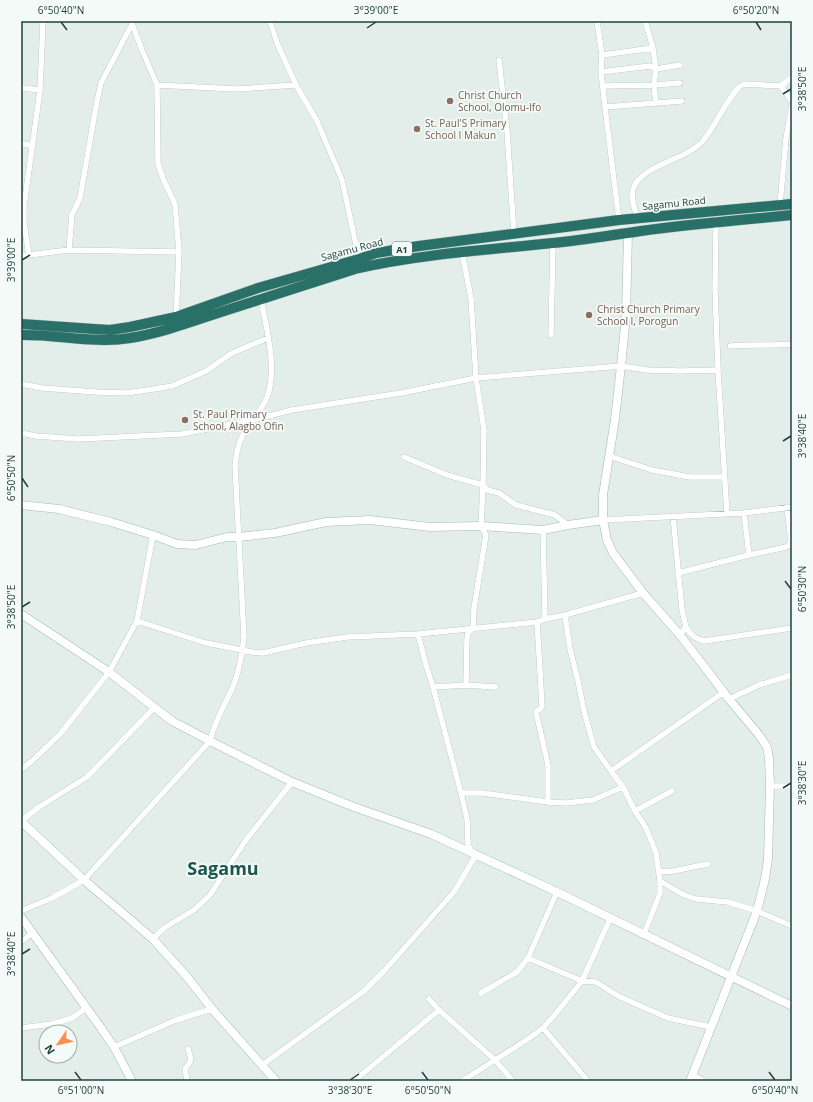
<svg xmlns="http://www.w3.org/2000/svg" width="813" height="1102" font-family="'Open Sans',sans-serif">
	<rect width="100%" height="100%" fill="#e3eeea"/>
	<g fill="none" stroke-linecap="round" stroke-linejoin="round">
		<g stroke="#a5b7b2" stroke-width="6">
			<path id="street" d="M131,21L142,50L157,85L158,164L164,181L175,204L179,252L176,317
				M270,21L277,43L296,85L317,121L342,180L359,259
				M597,21L602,55L601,72L605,107L619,220
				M645,21L653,48L656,69L654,85L656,104
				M792,48V78
				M602,55L653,48
				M499,60L507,131L514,234
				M601,72L650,66L656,69L680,65
				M157,85L236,89L296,85
				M603,86L654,85L680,83
				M781,86L792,101
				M21,88L40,90
				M605,107L682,101
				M21,143L32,146
				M780,205L786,138L792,105
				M638,219C635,210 630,198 633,189C641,165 686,160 703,141C717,124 725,102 739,87L744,84L781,86L792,77
				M716,222L715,289L718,370L727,514
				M69,250L72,214L73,213L80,198L97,101L101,83L132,24
				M462,252L471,298L476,378L484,430L483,485L481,526L486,535L474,608L473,628L468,633L467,638L466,685
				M21,256L69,250L179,252
				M29,256L24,223V206L40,90L43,21
				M551,335L553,243
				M730,346C751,344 771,346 792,344
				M21,384L42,388L96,392L127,393L154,389L172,386L206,371L232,353L268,338
				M21,433L36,436L78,439L182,434L253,420L292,410L401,393L476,378L621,366L647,370L681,371L718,370
				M609,456L652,470L690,477H724
				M404,457L447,475L483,485L487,490L499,493L516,505L555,515L568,525
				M744,513L749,555
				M673,516L682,610L686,627L680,635
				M603,520L744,513L792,507
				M543,530L545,619
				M678,573L749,555L786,547L789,545L791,541L787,507
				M565,615L570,649L578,681L584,711L594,747L611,771L623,787L635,811L646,828L656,853L660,881V893L644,934
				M137,621L206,643L252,652L263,653L306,643L347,637L418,634L537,622L545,619L565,615L643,593
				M537,622L542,705L541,708L536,712L548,765V802
				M686,627C691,635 694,638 704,641L792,628
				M433,687L466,685L496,687
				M729,699L759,685L792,675
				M21,770L33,760L61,733L109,672L137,621L153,535
				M611,771L724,692
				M770,786H792
				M461,793H482L548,802L566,803L593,800L623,787
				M635,811L672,791
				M21,821L39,807L87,777L154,708
				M659,872L673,871L708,864
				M660,881L682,894L696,899L728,902L757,911L792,926
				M21,911L52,898L84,880L210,741C214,723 224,706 232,689C239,673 242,654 244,637L235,466C236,455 238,443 244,433C251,421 262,410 267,397C278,368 266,328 261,299
				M153,939L164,928L194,910L210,895L246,840L292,782
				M21,942L33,932
				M528,958L582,981L596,982L618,996L668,1018L711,1027
				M481,993L517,972L528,958L557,892
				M429,999L439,1010L495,1060L513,1081
				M21,1028L52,1024L72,1018L86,1008
				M543,1028L588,1081
				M114,1047L176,1020L212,1009
				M262,1065L364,991L384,971L454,892L476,855L470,849L468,844L467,819L461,793L433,687L426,665L418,634
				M693,1075L704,1081
				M187,1081L185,1068C193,1061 191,1059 188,1049
				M354,1081L439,1010
				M462,1081L531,1037L543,1028L553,1017L582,981L610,919"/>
		</g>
		<g stroke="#a0bbb4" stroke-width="9">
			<path id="secondary" d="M628,234L626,316L621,366L615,419L603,495V520L607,540L613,553L643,593L680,635L729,699L759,735L767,747L769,758L770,786L768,859L765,879L757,911L690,1081
				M21,505L59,509L111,522L153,535L177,544L196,545L227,537H239L275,533L326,522L370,520L430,527L481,526L543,530L568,525L603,520
				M21,614L109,672L172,721L210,741L292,782L354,807L431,834L557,892L792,1006
				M21,821L84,880L153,939L188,978L212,1009L276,1081
				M21,917L101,1028L114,1047L132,1081"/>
		</g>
		<g stroke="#c1cac8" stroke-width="11">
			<path id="highway" d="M21,324L94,329L110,330L130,327L176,317L258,288L359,259L376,253L419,246L619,220L792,204
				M21,335C58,334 94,344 130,338C162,333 193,321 224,311C268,297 311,283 355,269C420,254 487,250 553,243C583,240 612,235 641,231C691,224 742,220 792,215"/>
		</g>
		<use href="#street" stroke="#fff" stroke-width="5.5"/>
		<use href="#secondary" stroke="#fff" stroke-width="8"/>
		<use href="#highway" stroke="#297069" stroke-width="10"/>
	</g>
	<path fill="none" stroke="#20413c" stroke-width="1.5" d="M61,22L67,30M756,22L761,30M367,28L376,22M783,94L791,89M22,260L30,255M783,441L791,436M22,478L28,487M785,581L791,589M22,607L30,602M783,788L791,783M22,954L30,949M75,1072L81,1080M422,1072L428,1080M769,1072L775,1080M350,1080L359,1074"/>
	<g fill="#8d6e63" stroke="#f4faf7" stroke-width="1.5">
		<circle cx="450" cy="101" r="4"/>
		<circle cx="417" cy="129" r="4"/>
		<circle cx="589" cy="315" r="4"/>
		<circle cx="185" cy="420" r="4"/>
	</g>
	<g text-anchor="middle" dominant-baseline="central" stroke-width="3.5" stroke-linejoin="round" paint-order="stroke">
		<rect fill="#f4faf7" stroke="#607874" stroke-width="1" x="392" y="242" width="20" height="14" rx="3"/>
		<g font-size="9" font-weight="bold" fill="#20413c">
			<text x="402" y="249">A1</text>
		</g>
		<g font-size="10" fill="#785e54" stroke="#f4faf7" text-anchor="start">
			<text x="458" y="95">Christ Church<tspan x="458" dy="12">School, Olomu-Ifo</tspan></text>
			<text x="425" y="123">St. Paul'S Primary<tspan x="425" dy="12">School I Makun</tspan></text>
			<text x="597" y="309">Christ Church Primary<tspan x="597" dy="12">School I, Porogun</tspan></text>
			<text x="193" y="414">St. Paul Primary<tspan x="193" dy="12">School, Alagbo Ofin</tspan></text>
		</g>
		<g font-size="10" fill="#20413c" stroke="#f4faf7">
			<text transform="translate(674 203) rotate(-6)">Sagamu Road</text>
			<text transform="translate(352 249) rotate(-15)">Sagamu Road</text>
		</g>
		<g font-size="18" font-weight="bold" fill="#1a564d" stroke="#f4faf7">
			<text x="223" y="868">Sagamu</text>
		</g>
	</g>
	<rect width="813" height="1102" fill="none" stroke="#f4faf7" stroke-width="44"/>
	<g transform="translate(58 1044) rotate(236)"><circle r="19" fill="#f4faf7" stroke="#9fb0ac"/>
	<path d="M0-3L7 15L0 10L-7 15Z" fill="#ff8d50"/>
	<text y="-6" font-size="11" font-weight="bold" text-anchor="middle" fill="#20413c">N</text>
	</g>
	<rect x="22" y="22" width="769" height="1058" fill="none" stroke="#20413c" stroke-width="1.5"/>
	<g font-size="10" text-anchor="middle" fill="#20413c">
		<text x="61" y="14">6°50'40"N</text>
		<text x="376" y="14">3°39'00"E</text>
		<text x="756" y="14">6°50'20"N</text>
		<text transform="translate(802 89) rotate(-90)" y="4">3°38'50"E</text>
		<text transform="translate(11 260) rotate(-90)" y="4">3°39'00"E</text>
		<text transform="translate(802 436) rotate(-90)" y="4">3°38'40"E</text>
		<text transform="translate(11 478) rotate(-90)" y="4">6°50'50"N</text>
		<text transform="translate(802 589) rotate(-90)" y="4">6°50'30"N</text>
		<text transform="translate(11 607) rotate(-90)" y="4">3°38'50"E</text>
		<text transform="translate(802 783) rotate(-90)" y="4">3°38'30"E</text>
		<text transform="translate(11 954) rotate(-90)" y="4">3°38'40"E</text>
		<text x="81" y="1094">6°51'00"N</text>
		<text x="350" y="1094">3°38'30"E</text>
		<text x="428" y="1094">6°50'50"N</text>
		<text x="775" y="1094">6°50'40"N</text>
	</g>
</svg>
